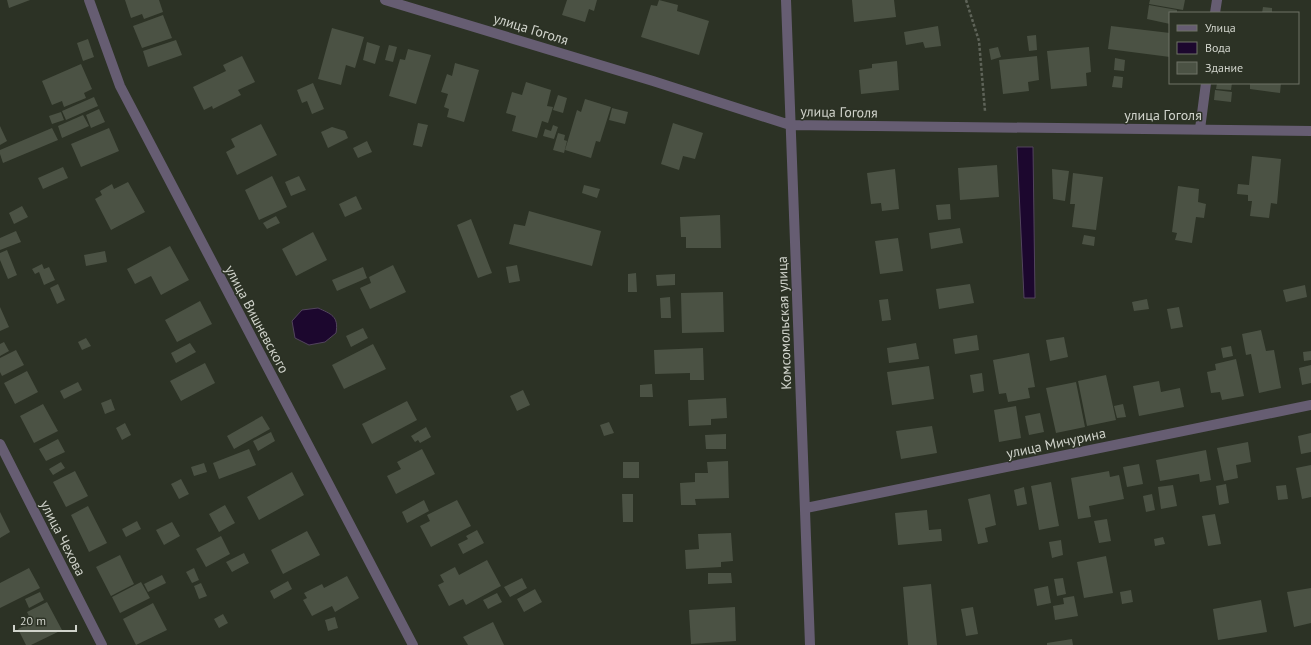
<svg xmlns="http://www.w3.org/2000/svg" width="1311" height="645" font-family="'PT Sans',sans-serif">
	<rect width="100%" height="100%" fill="#2c3225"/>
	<path fill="#1c072e" stroke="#52445d" d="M1017,147H1033L1035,298H1024Z
		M318,308C331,314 339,316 336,333L325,342L309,345L295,338L292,321L302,310Z"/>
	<path fill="#4b5244" d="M7,0H30L9,8Z
		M125,0H159L163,12L144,19L142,14L131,18Z
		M567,0H597L594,11L589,9L585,22L562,15Z
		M659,0L678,5L677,11L709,21L699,55L641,37L651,5L657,6Z
		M852,0H894L896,17L854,22Z
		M1150,0H1185L1183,10L1149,4Z
		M1149,5L1177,10V13H1170V24L1147,19Z
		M1263,7L1272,8V13H1262Z
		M163,15L172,38L142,48L133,26Z
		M938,26L941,46L925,48L923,42L906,45L904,32Z
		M1111,26L1170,33V57L1108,49Z
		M332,28L364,37L355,68L346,65L341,85L318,79Z
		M1036,35L1037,50L1029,51L1027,36Z
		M88,39L94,57L83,61L77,43Z
		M176,40L182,55L148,67L143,51Z
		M367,42L380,46L375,64L363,60Z
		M389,45L397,47L393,62L385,60Z
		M998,47L1001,57L991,60L989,49Z
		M1089,47L1091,72L1086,73L1087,86L1051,89L1047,51Z
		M408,49L431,55L416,104L389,96L400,59L405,60Z
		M242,56L255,82L238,90L241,95L213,109L212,106L204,110L193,87L226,71L223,65Z
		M1037,56L1039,80L1028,82L1029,91L1003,94L999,60Z
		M1115,58L1125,60L1124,71L1114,70Z
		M897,61L899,90L861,94L859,70L872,68V64Z
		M455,63L479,70L464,122L447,117L449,109L444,107L448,94L441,92L447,74L452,76Z
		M81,64L92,89L84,93L86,98L64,107L62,101L52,105L42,81Z
		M1114,76L1123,77L1122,88L1112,87Z
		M526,82L551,90L547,106L553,107L548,123L542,121L537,138L512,131L516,116L506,113L512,92L522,95Z
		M313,83L324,109L312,114L307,101L302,103L297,90Z
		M1217,83H1232L1231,90L1216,89Z
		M1250,83H1281L1280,93L1250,89Z
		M1215,90L1232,92L1231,102L1214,100Z
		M558,95L567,98L563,113L553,110Z
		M94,97L98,106L66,120L62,111Z
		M585,99L611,107L600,142L596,141L591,158L565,150L577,110L581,112Z
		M612,108L628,112L625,124L609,120Z
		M99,109L105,122L91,128L86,115Z
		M61,112L64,120L52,124L49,116Z
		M83,115L89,126L62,138L58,126Z
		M418,123L428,125L422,147L413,145Z
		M673,123L703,133L695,159L683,156L679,170L661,164Z
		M261,124L277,155L237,175L226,152L235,147L231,139Z
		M553,125L558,127L554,139L543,136L545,129L551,131Z
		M0,126L7,141L0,145Z
		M332,127L345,131L348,138L328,148L321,132Z
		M52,128L58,140L3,163L0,154V150Z
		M109,128L119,151L81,167L71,144Z
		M558,133L565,135L564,140L567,141L564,153L553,150Z
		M367,141L372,152L358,158L353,148Z
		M1252,156L1281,159L1277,204L1271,203L1269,218L1250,216L1252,201H1248V195L1237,194L1238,184L1249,185Z
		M997,165L999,197L960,200L958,168Z
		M63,167L68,178L43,189L38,178Z
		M895,169L899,209L882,211L881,203L871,204L867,173Z
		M1052,169L1069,171L1065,201L1053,199Z
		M1073,173L1103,177L1096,230L1072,227L1075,204H1070Z
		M272,176L287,207L259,220L245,190Z
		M299,176L306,190L291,196L285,182Z
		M128,182L145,212L111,230L95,199L102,195L100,191L112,184L114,189Z
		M584,185L600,189L597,198L582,193Z
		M1178,186L1199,189L1198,202L1206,204L1204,218L1196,217L1192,243L1175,240L1177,233L1172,232Z
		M356,196L362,209L345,217L339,204Z
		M950,204L951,219L938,220L936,205Z
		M22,206L28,217L14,224L9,213Z
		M529,211L601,231L592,266L509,244L514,224L525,226Z
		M720,215L721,248H686V237H681L680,217Z
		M276,216L280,223L267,229L263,223Z
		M471,219L492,273L478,278L457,225Z
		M960,228L963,243L931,249L929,233Z
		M16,231L21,242L0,250V238Z
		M313,232L327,260L296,276L282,249Z
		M1084,235L1095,237L1094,246L1082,244Z
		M898,238L903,271L880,274L875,241Z
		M170,246L189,280L161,295L151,276L135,284L127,269Z
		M7,250L17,275L8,279L0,260V253Z
		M105,251L107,262L86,266L84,255Z
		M42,264L44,269L49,267L55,280L44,285L39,272L35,274L32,269Z
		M393,265L406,292L370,309L360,288L371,283L369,277Z
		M517,265L520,281L509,283L506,267Z
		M363,267L367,278L337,291L332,280Z
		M636,273L637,292H628V274Z
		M675,274V285L657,286L656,275Z
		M58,284L65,300L57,304L50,288Z
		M970,284L974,303L939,309L936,289Z
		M1305,285L1307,297L1286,302L1283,290Z
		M723,292L724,332L682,333L681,293Z
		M670,297L671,318H661L660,298Z
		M888,299L891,320L882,321L879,300Z
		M1147,299L1149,309L1134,311L1132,302Z
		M200,301L212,324L177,342L165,320Z
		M0,307L9,327L0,331Z
		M1179,307L1183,327L1171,329L1167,309Z
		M363,328L368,338L351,347L346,336Z
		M1261,330L1266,351L1274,350L1281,388L1259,393L1251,354L1246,355L1242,334Z
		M977,335L979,350L955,354L953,339Z
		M1064,337L1068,357L1050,361L1046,340Z
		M86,338L91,346L82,350L78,342Z
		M4,342L9,351L0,356V344Z
		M190,343L196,352L176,363L171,353Z
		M916,343L919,359L889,363L887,348Z
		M373,344L386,369L344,389L332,365Z
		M1231,346L1233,356L1223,358L1221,348Z
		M703,348L704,380H690V373L655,374L654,350Z
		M16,350L24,365L2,376L0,372V358Z
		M1311,351V360L1304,361L1303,352Z
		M1029,353L1035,387L1028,388L1030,398L1008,402L1006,393L999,394L993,360Z
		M1236,359L1244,396L1222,400L1220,392L1211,393L1207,372L1216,370L1215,364Z
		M205,363L215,383L181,401L170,381Z
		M1311,365V383L1302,385L1299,368Z
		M929,366L934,399L892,405L887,372Z
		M27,371L38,392L15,404L4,383Z
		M982,373L984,391L973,393L970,375Z
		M1106,375L1116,420L1087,426L1078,381Z
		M1159,381L1161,392L1180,388L1184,407L1139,416L1133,386Z
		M78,382L82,390L64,399L60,391Z
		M1076,382L1085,427L1056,433L1046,388Z
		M652,384L653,397H640V385Z
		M523,390L530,405L517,411L510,396Z
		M726,398L727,418L711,419V425L689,426L688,400Z
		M111,399L115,410L105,414L101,403Z
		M407,401L417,420L372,444L362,424Z
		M43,404L58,431L34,443L20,416Z
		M1123,404L1126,417L1117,418L1114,406Z
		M1016,406L1021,438L999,442L994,410Z
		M1040,413L1044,432L1029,435L1025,416Z
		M262,416L270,429L234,449L227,436Z
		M609,422L614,433L604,436L600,425Z
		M125,423L131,435L122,440L116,428Z
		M932,426L937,453L901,459L896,431Z
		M426,427L431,437L420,443L418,440L415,442L411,436Z
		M271,432L275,441L258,451L253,441Z
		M1311,433V452L1301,454L1298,436Z
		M726,434V449H706L705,435Z
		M58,439L65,452L46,461L39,449Z
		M1248,442L1251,462L1236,465L1238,478L1224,481L1217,448Z
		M249,449L256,465L219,479L213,463Z
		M422,449L435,474L396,494L387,476L401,469L397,462Z
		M1206,450L1211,480L1200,482L1199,474L1160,481L1156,460Z
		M728,461L729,498L695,499L696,505H681L680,483L695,482V473H708L707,462Z
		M61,462L65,468L53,475L49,469Z
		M623,462H639V478H623Z
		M204,463L207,472L194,476L191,467Z
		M1139,464L1143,484L1127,487L1123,467Z
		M1311,465V497L1302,499L1296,468Z
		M75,471L88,496L66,507L53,482Z
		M1109,471L1110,477L1119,475L1124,499L1089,506L1091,517L1078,519L1071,478Z
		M292,472L304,495L259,520L247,497Z
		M181,479L189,494L179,499L171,484Z
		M1051,482L1059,526L1039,530L1031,486Z
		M1226,484L1229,503L1219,505L1216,486Z
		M1173,485L1177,506L1161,509L1158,487Z
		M1286,485L1288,499L1278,500L1276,486Z
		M1024,487L1027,504L1017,506L1014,490Z
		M622,494H633V522H623Z
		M990,494L996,525L985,528L988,542L978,544L968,499Z
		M1152,494L1155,510L1146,512L1143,496Z
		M424,500L429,511L407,523L402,512Z
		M457,500L471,526L431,547L420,526L430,521L427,515Z
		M225,505L235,523L219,532L209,514Z
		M88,506L107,543L89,552L71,515Z
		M927,510L929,530L941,529L942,541L898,545L895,513Z
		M0,512L10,532L0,538Z
		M1215,514L1221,544L1208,546L1202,516Z
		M1107,519L1111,541L1099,543L1094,521Z
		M137,521L141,529L126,537L122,529Z
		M172,522L180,536L164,545L156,530Z
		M477,530L484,543L463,554L458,544L468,539L466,536Z
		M307,531L320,555L283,574L271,550Z
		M731,533L733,561L721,562V567L686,569L685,550L699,549L698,534Z
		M221,536L230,554L206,567L196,549Z
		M1163,537L1165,544L1155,546L1154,539Z
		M1061,540L1063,555L1052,558L1049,542Z
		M244,553L249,563L232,572L226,562Z
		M120,555L134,584L111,596L96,567Z
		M1106,556L1113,593L1084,598L1077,562Z
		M487,560L501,586L466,605L463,599L449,606L438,585L444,582L440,575L455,567L459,575Z
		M29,568L40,588L0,608V583Z
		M194,568L199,580L192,583L186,572Z
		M708,573H731L732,583L708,584Z
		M162,575L166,583L148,592L144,584Z
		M347,576L359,598L335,612L332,606L312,616L303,600L307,598L304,593L322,584L324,588Z
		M522,578L527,588L510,597L504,587Z
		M1063,578L1066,594L1057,596L1054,579Z
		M288,581L292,589L274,599L270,591Z
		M141,582L150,598L120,613L112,597Z
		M201,583L207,596L199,599L194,586Z
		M931,584L937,645H908L903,587Z
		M1048,586L1051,603L1037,606L1034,589Z
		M1311,588V623L1294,627L1287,592Z
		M535,589L542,602L524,612L517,599Z
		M1131,590L1133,602L1122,604L1120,592Z
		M40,592L44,600L29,608L25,599Z
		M497,593L502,602L488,609L483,600Z
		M1074,596L1078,616L1055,620L1053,606L1064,604L1063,598Z
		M1261,600L1267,632L1218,640L1213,609Z
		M47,602L62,630L31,645H26L18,629L32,622L27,612Z
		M153,603L167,630L136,645L123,619Z
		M735,607L736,641L691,644L689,610Z
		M973,607L978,634L966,636L961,609Z
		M223,614L228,623L219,628L214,619Z
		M335,617L338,628L328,631L325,620Z
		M493,622L504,645H468L463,637Z
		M1072,639L1073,645H1047V643Z"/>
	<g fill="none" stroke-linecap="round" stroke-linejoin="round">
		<path stroke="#5e6358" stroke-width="2.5" stroke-dasharray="3 2" stroke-linecap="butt" d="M966,0L979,41L985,111"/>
		<path stroke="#665d72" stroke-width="10" d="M89,0L120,86L413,645
			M385,0L653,81L790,125L1311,131
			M786,0C792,215 804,430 810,645
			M1215,13L1217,0
			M1200,129L1206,83
			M0,444L102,645
			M806,508L1311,405"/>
	</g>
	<g text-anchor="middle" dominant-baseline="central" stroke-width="3" stroke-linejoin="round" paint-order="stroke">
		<g font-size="14" fill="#d0d3cb" stroke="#2c3225">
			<text transform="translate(531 29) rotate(17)">улица Гоголя</text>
			<text transform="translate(839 112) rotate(1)">улица Гоголя</text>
			<text x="1163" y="115">улица Гоголя</text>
			<text transform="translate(257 319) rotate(62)">улица Вишневского</text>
			<text transform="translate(784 323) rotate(-92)">Комсомольская улица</text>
			<text transform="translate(1056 443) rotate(-12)">улица Мичурина</text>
			<text transform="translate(63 538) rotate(63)">улица Чехова</text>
		</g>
	</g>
	<rect x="1169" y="12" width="130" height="72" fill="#2c3225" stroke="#6e7267"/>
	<rect x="1177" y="25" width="20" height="6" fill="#665d72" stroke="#6e7267"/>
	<text x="1205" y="32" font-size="12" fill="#d0d3cb">Улица</text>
	<rect x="1177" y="42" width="20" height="12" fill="#1c072e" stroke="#6e7267"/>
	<text x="1205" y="52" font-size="12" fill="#d0d3cb">Вода</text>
	<rect x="1177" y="62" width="20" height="12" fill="#4b5244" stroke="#6e7267"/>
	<text x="1205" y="72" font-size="12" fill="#d0d3cb">Здание</text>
	<path d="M14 625v6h62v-6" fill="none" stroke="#d0d3cb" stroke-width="2"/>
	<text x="20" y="625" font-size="12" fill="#d0d3cb" stroke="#2c3225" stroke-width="3" paint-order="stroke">20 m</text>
</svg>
